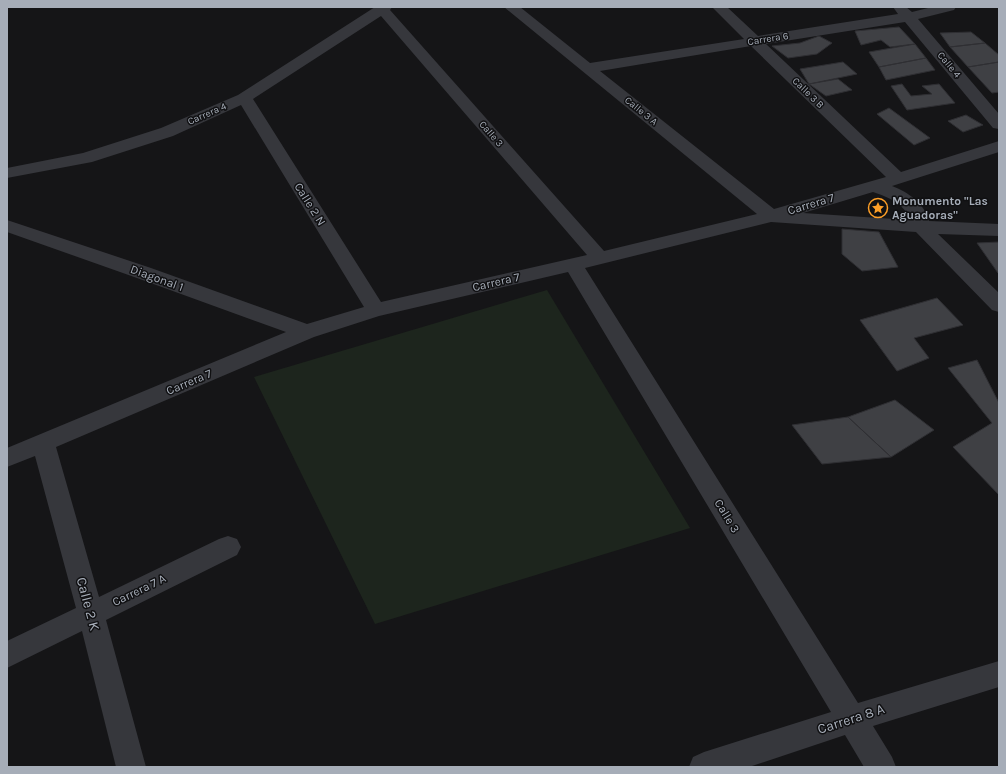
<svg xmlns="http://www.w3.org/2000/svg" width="1006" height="774" font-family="Karla,sans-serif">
	<rect width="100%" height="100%" fill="#151517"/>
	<path fill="#1d251d" d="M547,290L690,528L375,624L254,377Z"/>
	<path fill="#3f4044" stroke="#2f2f33" d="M899,27L915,44L890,47L881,40L861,45L855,31Z
		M971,32L985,43L950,47L940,33Z
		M819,36L832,43L817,54L788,58L772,46L800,43Z
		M985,43L999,55V62L968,67L950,47Z
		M915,44L926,58L879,67L869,52Z
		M926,58L935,70L886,80L879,67Z
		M843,62L857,74L809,84L800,69Z
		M999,62V92L992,93L968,67Z
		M838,79L852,90L826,96L809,84Z
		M902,84L911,96L932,94L922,86L939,84L955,103L907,110L891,86Z
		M889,108L930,138L914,145L877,114Z
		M966,115L983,125L963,132L948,121Z
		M842,229L879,232L898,267L862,271L842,254Z
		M999,242V273H998L977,243Z
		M937,298L963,325L914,338L929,358L897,371L860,320Z
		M977,360L999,403V495L953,447L992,423L948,368Z
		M895,400L934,430L891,457L848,417Z
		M848,417L891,457L822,464L792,425Z"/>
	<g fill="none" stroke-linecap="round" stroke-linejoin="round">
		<path fill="#36373c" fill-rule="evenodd" d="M375,7H392L390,10L604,251L757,214L504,7H520L590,63L744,39L712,7H727L758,36L898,14L893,7H906L912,12L932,7H956L954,10L918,19L999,114V129L993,128L905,22L766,44L901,172L999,141V152L892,186C908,192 925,204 929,221L999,224V236L938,234L999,293V312L992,310L916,232L771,222L585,268L858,703L999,661V687L873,726L892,757L896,767H864L845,735L749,767H689L693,757L704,752L831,712L568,272L379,316L314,337L56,447L99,597L219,539L228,536L237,539L241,547L237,555L106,620L146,767H116L82,631L7,668V641L76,608L35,456L7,467V448L286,332L137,278L7,232V220L151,268L307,324L364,307L241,105L173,136L92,162L7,178V168L83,153L161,128L238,95ZM381,16L587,255L381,302L253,99ZM751,46L886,177L774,209L600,71ZM873,192C888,197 905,204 910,220L803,213Z"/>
	</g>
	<defs>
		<g id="sight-ring" transform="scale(1)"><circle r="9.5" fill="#101012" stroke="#fc9e27" stroke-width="1.5"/><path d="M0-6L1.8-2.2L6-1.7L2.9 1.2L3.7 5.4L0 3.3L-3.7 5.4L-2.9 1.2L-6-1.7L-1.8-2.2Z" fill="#fc9e27"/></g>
	</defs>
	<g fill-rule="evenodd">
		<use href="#sight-ring" x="878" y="208"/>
	</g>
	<g text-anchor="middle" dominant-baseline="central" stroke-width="3" stroke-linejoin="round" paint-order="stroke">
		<g font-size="10" fill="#a6adb8" stroke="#101012">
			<text transform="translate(768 39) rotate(-9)">Carrera 6</text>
			<text transform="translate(949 65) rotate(50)">Calle 4</text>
			<text transform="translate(808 93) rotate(44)">Calle 3 B</text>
			<text transform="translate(641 111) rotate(39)">Calle 3 A</text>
			<text transform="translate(207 114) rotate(-24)">Carrera 4</text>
			<text transform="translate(491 134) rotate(49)">Calle 3</text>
		</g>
		<g font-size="12" font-weight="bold" fill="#a6adb8" stroke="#101012" text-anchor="start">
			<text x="892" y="201">Monumento "Las<tspan x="892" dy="14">Aguadoras"</tspan></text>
		</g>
		<g font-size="12" fill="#a6adb8" stroke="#101012">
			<text transform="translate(310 204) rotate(58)">Calle 2 N</text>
			<text transform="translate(811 204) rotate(-17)">Carrera 7</text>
			<text transform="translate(157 278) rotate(20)">Diagonal 1</text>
			<text transform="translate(496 282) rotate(-13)">Carrera 7</text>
			<text transform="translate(189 382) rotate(-23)">Carrera 7</text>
			<text transform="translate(727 516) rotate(59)">Calle 3</text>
			<text transform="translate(139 590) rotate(-26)">Carrera 7 A</text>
		</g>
		<g font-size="14" fill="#a6adb8" stroke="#101012">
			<text transform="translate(88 604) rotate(75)">Calle 2 K</text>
			<text transform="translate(851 719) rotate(-18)">Carrera 8 A</text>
		</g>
	</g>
	<rect width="1006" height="774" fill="none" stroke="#a6adb8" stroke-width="16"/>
</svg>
